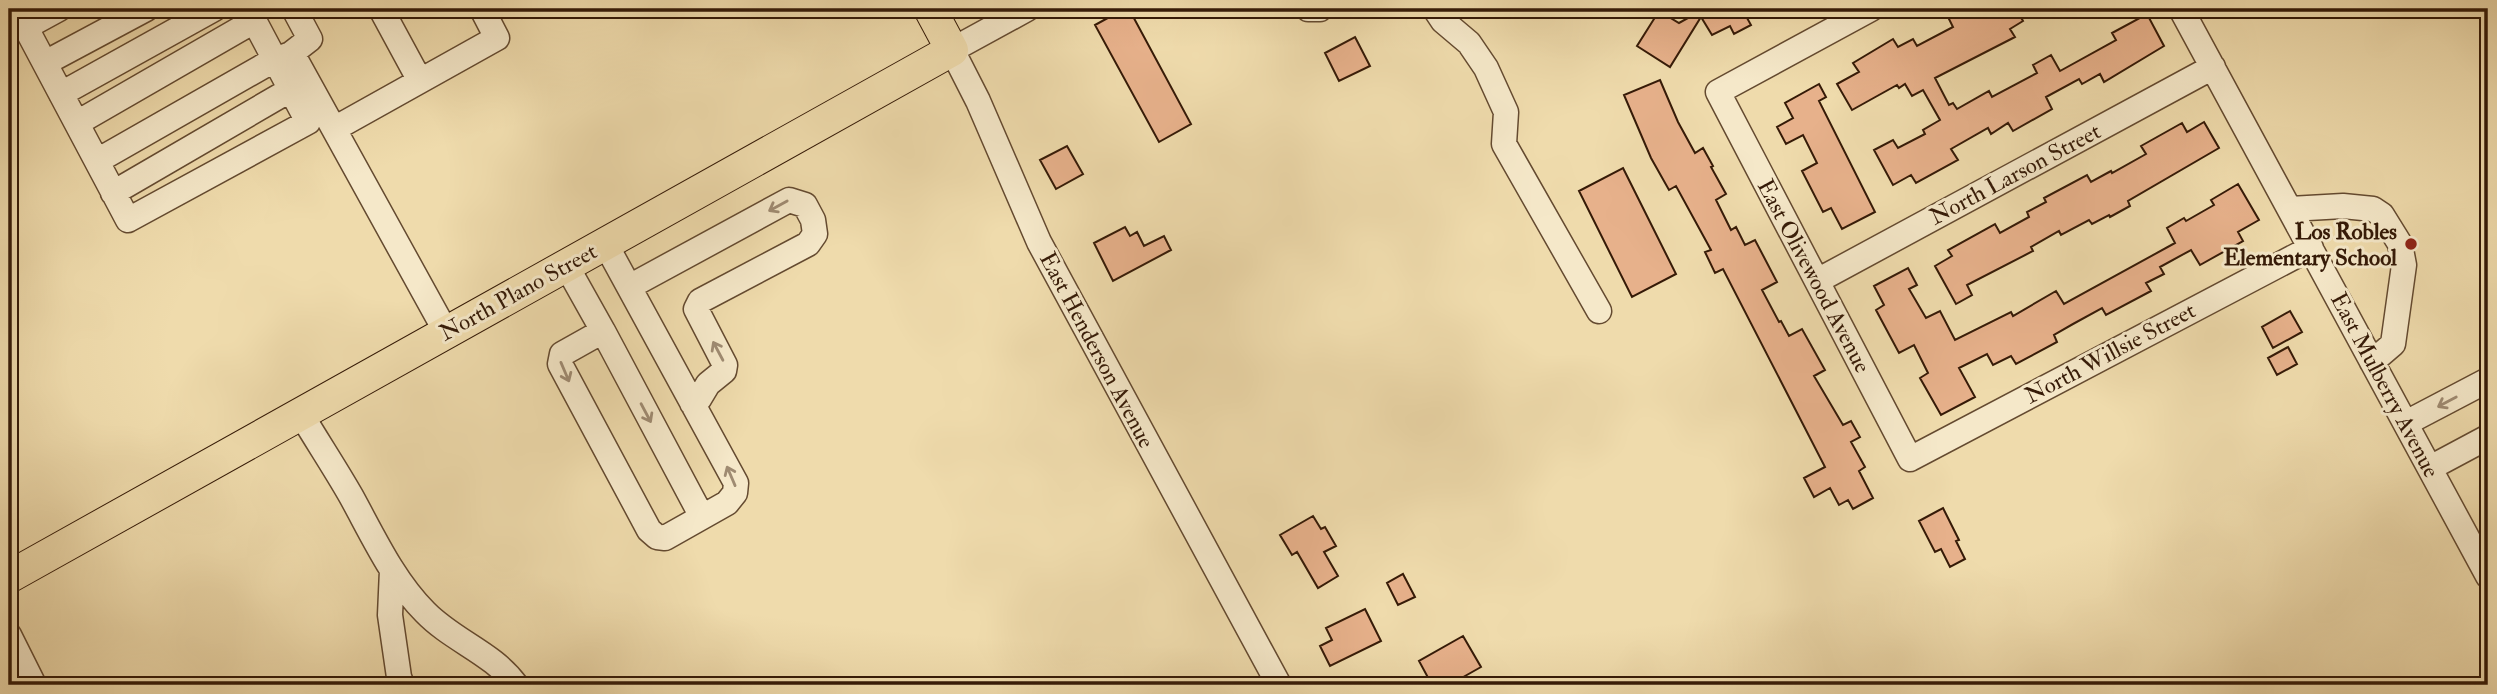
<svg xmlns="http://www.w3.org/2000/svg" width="2497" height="694" font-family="'IM FELL Double Pica',serif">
	<rect width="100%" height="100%" fill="#efdbac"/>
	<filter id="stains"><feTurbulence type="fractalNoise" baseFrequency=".00286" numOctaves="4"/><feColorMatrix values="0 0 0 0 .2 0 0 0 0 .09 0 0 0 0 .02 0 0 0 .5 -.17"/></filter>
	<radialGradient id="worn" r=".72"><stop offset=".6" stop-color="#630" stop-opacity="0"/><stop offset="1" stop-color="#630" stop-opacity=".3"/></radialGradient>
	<path fill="#e7b18b" stroke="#351a07" stroke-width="2" d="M1124,9H1129L1191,124L1159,142L1095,25Z
		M1697,9H1742L1751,25L1734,34L1730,26L1712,35L1701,17L1670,67L1637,46L1659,11L1679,23L1699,12Z
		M1944,9H2016L2023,21L2010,29L2015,37L1935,78L1949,105L1953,103L1957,109L1989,91L1992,97L2037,73L2033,65L2051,55L2060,71L2116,40L2112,33L2147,14L2164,46L2104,82L2100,74L2082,84L2079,79L2046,97L2052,109L2013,131L2008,123L1991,134L1988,128L1951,149L1958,160L1916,183L1911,175L1893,185L1874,150L1893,140L1898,148L1925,134L1923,130L1940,120L1923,90L1912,96L1905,84L1899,88L1897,85L1852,110L1837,84L1859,72L1853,63L1893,39L1898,47L1913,39L1917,46L1953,27Z
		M1355,37L1370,66L1339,81L1325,53Z
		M1660,80L1678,122L1695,153L1703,148L1713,166L1711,167L1726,194L1716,200L1731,230L1736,227L1745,245L1755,240L1777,282L1762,290L1779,322L1781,321L1789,336L1802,329L1825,370L1814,376L1843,425L1851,421L1860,437L1851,442L1865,467L1859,471L1873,498L1853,509L1848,500L1839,505L1830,488L1814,497L1804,478L1825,467L1723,269L1715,273L1705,252L1711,250L1676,186L1669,190L1651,158L1624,95Z
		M1819,84L1826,97L1819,101L1875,212L1842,229L1831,208L1823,212L1802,171L1817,163L1803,135L1786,144L1777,127L1793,118L1785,103Z
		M2204,122L2219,148L2128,201L2130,206L2110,217L2109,215L2092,224L2089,220L2061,235L2059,231L2031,247L2033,251L1967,285L1972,295L1956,304L1935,266L1952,256L1948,250L1995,224L2000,233L2029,217L2027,212L2046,202L2044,198L2087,175L2091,182L2111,171L2112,173L2146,154L2141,146L2182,123L2187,132Z
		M1067,146L1083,174L1056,189L1040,160Z
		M1623,168L1676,274L1632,297L1579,191Z
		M2238,184L2259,220L2238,232L2243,241L2200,265L2191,250L2160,267L2164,274L2146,283L2151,291L2106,315L2102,308L2073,324L2054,335L2057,342L2016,364L2011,356L1993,365L1987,354L1959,368L1975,397L1941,415L1920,378L1928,373L1914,345L1899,353L1876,310L1884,305L1874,286L1908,268L1917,285L1909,289L1926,318L1940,311L1955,340L2011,312L2013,316L2056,291L2064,304L2175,243L2167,228L2184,218L2186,221L2214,205L2211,200Z
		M1125,227L1130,236L1137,232L1144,246L1164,236L1171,250L1113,281L1094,243Z
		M2290,311L2302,332L2273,348L2262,327Z
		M2288,347L2297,364L2277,375L2268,358Z
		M1943,508L1959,540L1956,541L1965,559L1950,567L1941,549L1935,552L1919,521Z
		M1313,516L1321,529L1325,527L1336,546L1324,552L1338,576L1318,588L1297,552L1292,555L1280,535Z
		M1403,574L1415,597L1398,605L1387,583Z
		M1365,609L1381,641L1330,666L1320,646L1332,640L1326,628Z
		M1463,636L1481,667L1449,685H1432L1419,661Z"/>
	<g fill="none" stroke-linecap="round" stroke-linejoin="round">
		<g stroke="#644a30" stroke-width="27">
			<path id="minor" d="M16,9L128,220L308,122L248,9
				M294,9L310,39L292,53L446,332
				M381,9L420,81
				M1027,9L952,50L978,101L1039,242L1279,685
				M1308,9H1320
				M1435,9L1443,21L1469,43L1486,68L1506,112L1504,144L1599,311
				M1871,9L1718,92L1910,459L2311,248
				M2181,9L2488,576
				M26,27L59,9
				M45,63L146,9
				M61,94L214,9
				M77,123L254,21
				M334,129L497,38L482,9
				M97,161L274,60L288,55
				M113,193L290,90
				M2290,209L2343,206L2373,209L2382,215L2400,244L2404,265L2393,344L2372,362
				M566,265L603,331L562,354L560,364L649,530L657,537L665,538L727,503L735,493L736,483L605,243
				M1817,281L2213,67
				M629,287L789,200L805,205L813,220L815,234L808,244L700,301L696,309L725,365L724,371L708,384L699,399L692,403
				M603,331L702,517
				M301,414C317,441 335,468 351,496C373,536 393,580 425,612C453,641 493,653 516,685
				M2406,423L2488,380
				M2430,468L2488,437
				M392,570L390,615L399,677L402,685
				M9,635L34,685"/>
		</g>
		<g stroke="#351a07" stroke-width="34">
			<path id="major" d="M9,577L952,50L930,9"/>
		</g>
		<use href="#minor" stroke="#f5e8c9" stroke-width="24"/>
		<use href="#major" stroke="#efdbac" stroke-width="32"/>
	</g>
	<defs><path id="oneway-shaft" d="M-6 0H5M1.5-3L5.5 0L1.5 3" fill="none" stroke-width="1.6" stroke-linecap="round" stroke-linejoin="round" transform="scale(1.75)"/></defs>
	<g stroke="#9f8b72">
		<use href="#oneway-shaft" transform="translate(778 206) rotate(151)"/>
		<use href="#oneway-shaft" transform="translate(718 351) rotate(-118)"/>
		<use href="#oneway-shaft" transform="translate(565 372) rotate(67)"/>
		<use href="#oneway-shaft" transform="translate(2447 402) rotate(152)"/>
		<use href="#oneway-shaft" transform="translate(646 413) rotate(62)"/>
		<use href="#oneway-shaft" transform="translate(731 476) rotate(-113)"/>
	</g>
	<circle fill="#8f2418" stroke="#f5e8c9" stroke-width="2.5" cx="2411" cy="244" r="7"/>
	<g text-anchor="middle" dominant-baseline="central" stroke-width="6" stroke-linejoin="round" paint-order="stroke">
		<g font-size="23" fill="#351a07" stroke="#f5e8c9">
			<text transform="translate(2015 174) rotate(-28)">North Larson Street</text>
			<text transform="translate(1814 276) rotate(62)">East Olivewood Avenue</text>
			<text transform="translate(518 292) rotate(-29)">North Plano Street</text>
			<text transform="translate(1097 350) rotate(62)">East Henderson Avenue</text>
			<text transform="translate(2110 353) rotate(-28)">North Willsie Street</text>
			<text transform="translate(2385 385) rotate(62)">East Mulberry Avenue</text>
		</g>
		<g font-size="23" font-weight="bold" fill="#351a07" stroke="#f5e8c9" text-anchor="end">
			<text x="2397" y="231">Los Robles<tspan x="2397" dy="26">Elementary School</tspan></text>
		</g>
	</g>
	<rect width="2497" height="694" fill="none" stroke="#efdbac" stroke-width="35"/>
	<rect x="10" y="10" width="2476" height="673" fill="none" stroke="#351a07" stroke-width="3.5"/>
	<rect x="18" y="18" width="2462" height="659" fill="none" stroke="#351a07" stroke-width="2"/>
	<rect width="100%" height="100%" filter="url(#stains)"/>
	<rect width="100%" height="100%" fill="url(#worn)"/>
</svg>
